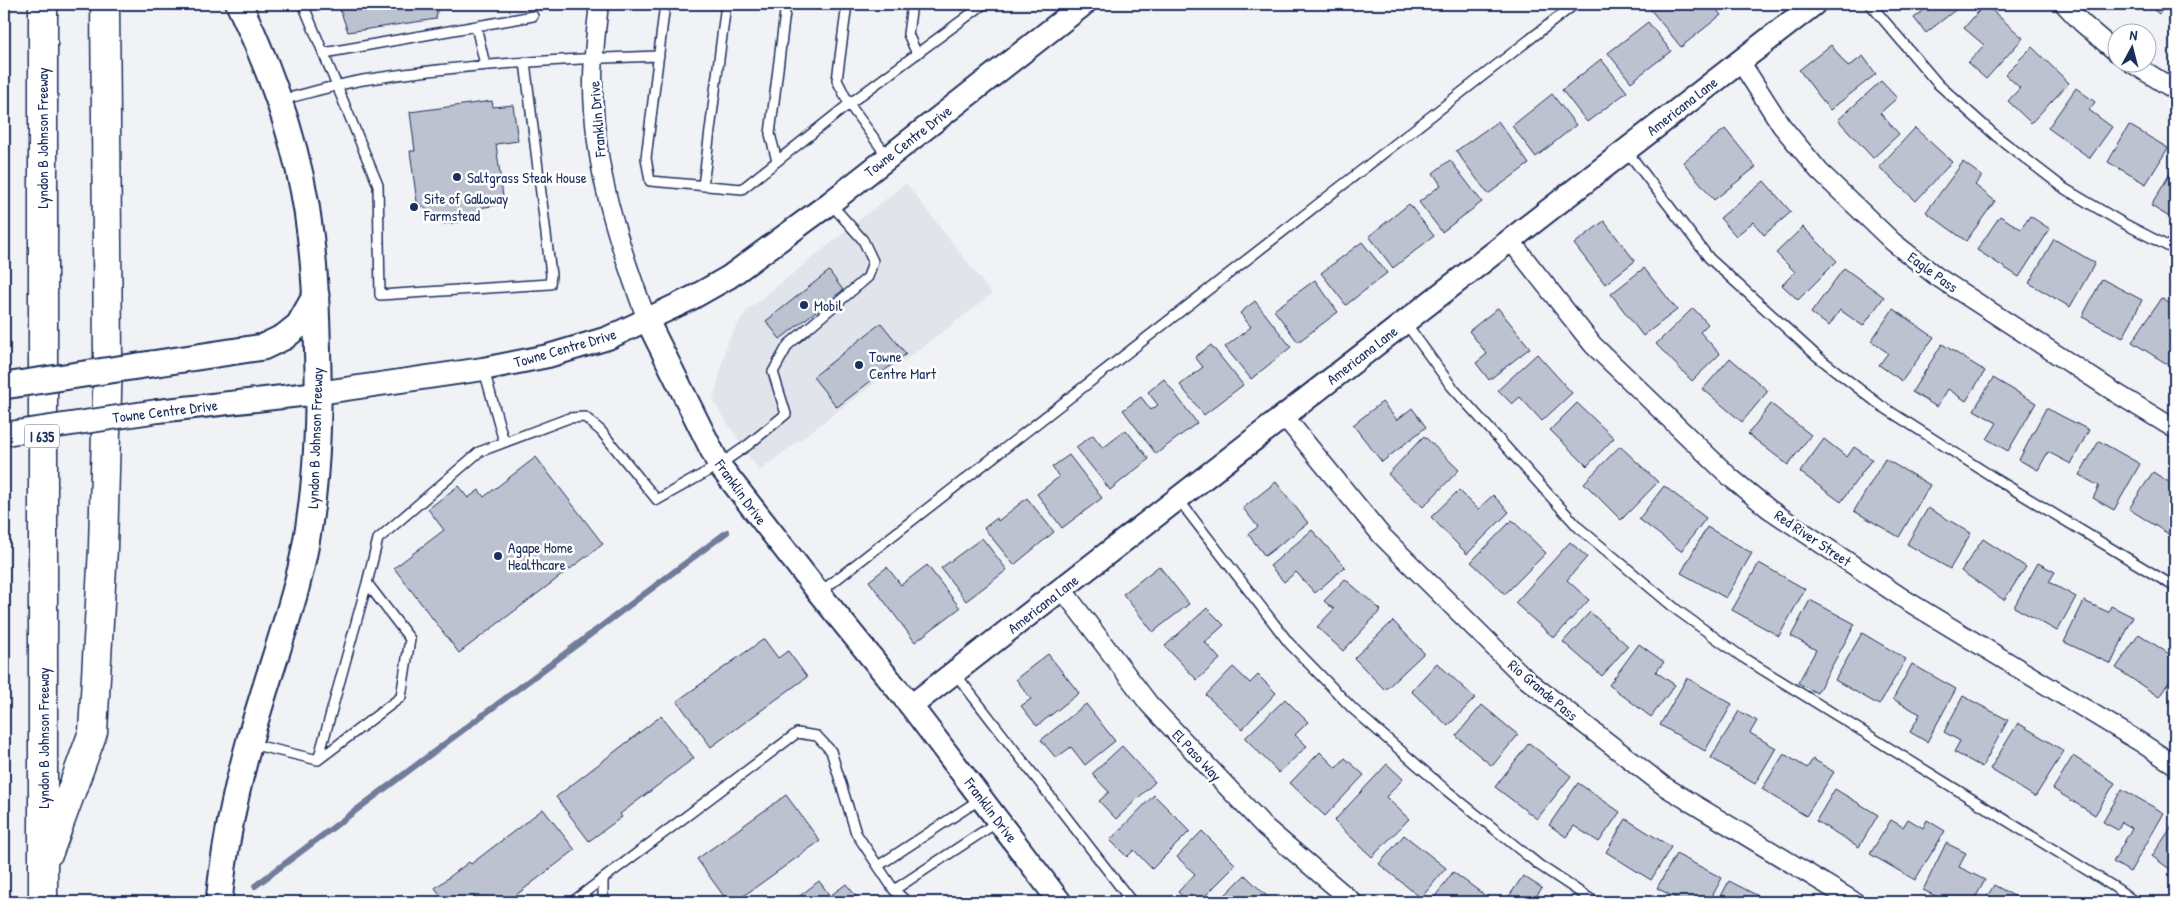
<svg xmlns="http://www.w3.org/2000/svg" width="2179" height="906" font-family="'Patrick Hand',sans-serif">
	<rect width="100%" height="100%" fill="#f1f2f5"/>
	<filter id="ink" filterUnits="userSpaceOnUse"><feTurbulence type="fractalNoise" baseFrequency=".02" numOctaves="2"/><feDisplacementMap in="SourceGraphic" scale="10" xChannelSelector="R" yChannelSelector="G"/><feConvolveMatrix kernelMatrix="1 2 1 2 8 2 1 2 1" color-interpolation-filters="sRGB"/></filter>
	<g filter="url(#ink)">
		<path fill="#e1e4ea" d="M906,183L992,294L759,471L713,401L727,343L746,311Z"/>
		<g fill="none" stroke-linecap="round" stroke-linejoin="round">
			<path stroke="#707c9a" stroke-width="6" d="M255,886L727,532"/>
		</g>
		<path fill="#bcc2d0" stroke="#1b2f5e" d="M338,4H438L436,19L348,32Z
			M1646,4H1667L1673,11L1683,4H1712L1721,15L1681,47Z
			M1927,4H1963L1926,33L1914,18L1929,6Z
			M1985,4L2023,38L1986,79L1968,63L1984,45L1964,28Z
			M2146,4H2168L2159,14Z
			M1648,22L1671,51L1631,82L1608,53Z
			M1831,45L1848,67L1863,56L1876,74L1830,110L1799,70Z
			M2032,47L2069,83L2031,123L2008,101L2020,88L2005,74Z
			M1601,59L1627,92L1587,122L1562,90Z
			M1881,81L1897,98L1880,113L1899,134L1873,158L1838,120Z
			M2076,88L2095,102L2089,110L2112,127L2090,158L2048,128Z
			M1552,94L1576,125L1536,157L1512,126Z
			M492,101L493,107L513,105L518,141L496,144L504,204L479,208L480,219L444,224L417,202L410,151H415L410,112Z
			M1498,121L1529,164L1488,194L1456,151Z
			M2129,125L2168,148L2146,184L2108,162Z
			M1915,128L1952,162L1916,201L1879,167Z
			M1725,129L1756,167L1714,200L1683,162Z
			M1450,160L1482,202L1442,232L1419,202L1441,185L1433,173Z
			M1963,162L1982,176L1975,185L1995,201L1966,241L1926,212Z
			M2175,165V211L2171,218L2151,206Z
			M1764,181L1791,212L1764,235L1753,222L1736,236L1720,218Z
			M1409,204L1434,236L1393,268L1369,236Z
			M2000,216L2021,229L2030,216L2050,229L2019,277L1977,250Z
			M1604,221L1635,261L1605,284L1574,244Z
			M1803,227L1837,261L1798,300L1782,285L1795,272L1776,253Z
			M2054,239L2095,263L2070,307L2029,283Z
			M1362,242L1387,273L1346,305L1321,273Z
			M1644,268L1677,310L1643,336L1611,294Z
			M1844,268L1884,297L1863,326L1840,310L1829,326L1811,313Z
			M829,271L843,290L780,339L766,321Z
			M2102,279L2142,300L2123,338L2082,317Z
			M1315,280L1338,312L1298,342L1274,310Z
			M2161,298L2175,307V315L2169,324L2175,328V369L2132,342Z
			M1255,301L1291,347L1251,379L1225,347L1251,327L1240,313Z
			M1498,308L1530,348L1489,380L1476,363L1487,354L1469,331Z
			M1693,308L1708,324L1700,332L1720,354L1692,381L1656,344Z
			M1893,309L1934,337L1902,381L1879,365L1888,353L1871,341Z
			M881,323L906,354L837,407L813,377Z
			M1942,344L1985,371L1966,401L1948,389L1937,407L1912,392Z
			M1211,345L1243,385L1204,415L1180,385L1203,367L1195,357Z
			M1537,354L1572,393L1542,421L1520,397L1512,404L1498,390Z
			M1730,358L1768,391L1742,422L1703,389Z
			M1993,378L2036,403L2008,451L1987,439L1997,423L1974,410Z
			M1164,379L1197,423L1156,454L1123,410L1141,397L1151,410L1158,405L1148,392Z
			M1382,402L1397,420L1412,408L1426,427L1382,462L1353,425Z
			M1577,403L1614,438L1587,466L1550,430Z
			M1771,404L1811,435L1788,465L1748,434Z
			M2046,408L2089,430L2071,464L2048,452L2038,470L2019,460Z
			M1126,430L1149,459L1110,490L1076,447L1093,435L1103,448Z
			M1424,436L1459,470L1423,507L1388,474Z
			M1824,439L1847,457L1854,447L1872,459L1841,502L1800,472Z
			M2099,441L2140,464L2114,510L2093,498L2099,486L2079,475Z
			M1620,446L1658,482L1621,520L1584,483Z
			M1069,455L1102,498L1062,528L1037,494L1059,477L1052,467Z
			M536,457L603,544L459,653L394,568L444,530L428,509L458,486L468,498L479,490L484,497Z
			M1885,459L1930,485L1899,537L1854,511Z
			M2153,472L2175,486V526L2170,535L2129,509Z
			M1276,482L1308,523L1265,556L1248,534L1258,527L1243,508Z
			M1664,486L1706,518L1681,551L1639,519Z
			M1459,490L1478,509L1493,495L1509,512L1467,554L1431,517Z
			M1027,498L1054,532L1014,565L984,528L997,518L998,521Z
			M1928,508L1971,533L1950,569L1907,544Z
			M1512,520L1546,553L1505,594L1471,562Z
			M1707,527L1752,553L1726,598L1681,573Z
			M1312,530L1345,567L1315,593L1296,572L1284,582L1270,566Z
			M982,538L1007,570L966,601L941,568Z
			M1983,539L2026,567L2004,600L1961,571Z
			M1570,542L1587,557L1567,580L1589,600L1554,638L1515,603Z
			M1759,563L1805,589L1779,636L1732,610Z
			M2038,563L2055,572L2049,582L2076,597L2057,631L2014,607Z
			M927,565L960,608L915,642L869,581L887,567L901,585Z
			M1159,566L1189,604L1153,632L1123,594Z
			M1345,579L1381,610L1343,651L1317,627L1334,609L1324,601Z
			M1810,600L1855,624L1817,693L1798,683L1816,650L1791,636Z
			M2084,601L2108,612L2111,606L2133,617L2111,664L2064,642Z
			M1207,608L1224,625L1205,642L1220,659L1197,680L1165,646Z
			M1590,612L1628,646L1602,676L1563,642Z
			M1393,621L1424,653L1385,690L1354,658Z
			M1862,633L1906,659L1879,705L1835,680Z
			M2139,634L2175,658V673L2159,697L2116,668Z
			M764,639L778,658L788,651L807,677L711,747L677,701Z
			M1639,644L1664,662L1656,672L1675,685L1651,717L1609,685Z
			M1048,654L1079,693L1037,726L1021,706L1031,699L1016,679Z
			M1437,663L1475,698L1448,726L1411,691Z
			M1912,664L1956,689L1927,742L1910,732L1920,714L1893,699Z
			M1233,667L1250,683L1258,675L1276,693L1242,729L1206,695Z
			M1687,678L1732,704L1705,751L1660,725Z
			M1963,696L2008,720L1982,767L1954,752L1960,741L1944,732Z
			M1285,699L1308,722L1295,735L1307,746L1279,773L1245,738Z
			M1086,704L1115,741L1085,765L1071,747L1056,758L1041,740Z
			M1482,705L1518,735L1492,766L1456,736Z
			M1739,711L1757,721L1750,733L1776,748L1755,784L1711,758Z
			M661,716L694,758L620,814L622,817L589,841L556,797Z
			M2018,723L2064,751L2035,797L1990,769Z
			M1529,743L1571,776L1537,819L1495,787Z
			M1122,746L1155,782L1116,819L1099,801L1109,792L1092,774Z
			M1320,752L1336,768L1345,758L1364,775L1325,816L1290,783Z
			M1784,754L1807,768L1813,759L1834,772L1806,816L1762,789Z
			M2073,756L2115,783L2095,815L2053,789Z
			M1387,764L1403,779L1386,797L1409,819L1372,857L1334,821Z
			M1578,783L1620,812L1599,842L1574,826L1566,837L1549,825Z
			M1835,789L1878,815L1859,847L1816,821Z
			M2122,789L2164,813L2130,872L2113,862L2132,828L2122,822L2118,830L2103,822Z
			M786,795L820,841L735,902H728L697,859Z
			M1154,795L1190,831L1152,869L1134,850L1127,857L1110,840Z
			M543,809L575,850L507,902H446L435,888L469,862L471,864Z
			M1626,819L1671,847L1651,880L1606,852Z
			M1908,819L1923,828L1927,820L1945,831L1915,880L1870,854L1891,820L1903,827Z
			M2175,822V873L2152,856Z
			M1202,831L1236,865L1199,902H1188L1178,892L1195,874L1177,857Z
			M1404,835L1446,868L1421,898L1379,864Z
			M1946,843L1966,853L1959,867L1985,880L1973,902H1948L1923,890Z
			M1676,854L1722,878L1709,902H1683L1657,888Z
			M1453,872L1494,902H1431Z
			M1245,875L1273,902H1218Z
			M1523,876L1542,888L1532,902H1505Z
			M819,881L830,896L846,884L861,902H792Z
			M1729,881L1770,902H1718Z
			M1994,885L2025,902H1984Z"/>
		<g fill="none" stroke-linecap="round" stroke-linejoin="round">
			<g stroke="#1b2f5e" stroke-width="12">
				<path id="service" d="M303,4L378,185L380,295L550,284L551,275L525,62
					M665,4L646,158L650,181L742,189L849,104L984,4
					M847,4L837,80L849,104L887,156
					M912,4L908,34L917,54
					M1870,4L1938,84L1996,136L2065,189L2121,222L2175,250
					M476,26L485,65
					M324,53L533,16
					M281,100C310,93 340,83 370,79C466,64 562,59 659,56
					M1626,150L1709,258L1818,357L1880,405L1996,479L2175,587
					M777,161L770,134L786,4
					M703,186L726,4
					M1405,322L1452,387L1578,527L1677,610L1742,657L2119,890L2135,902
					M484,370L504,442
					M1178,499L1289,643L1353,709L1446,790L1539,865L1595,902
					M819,593L1575,4
					M954,672L1132,902
					M251,744L318,760L401,697L410,639L367,583L378,539L479,452L569,418L585,417L601,431L657,500L719,465L748,445L786,414L773,372L788,345L868,277L873,261L863,240L830,203
					M318,760L367,583
					M878,866L982,798
					M894,890L999,821
					M572,902L797,733L817,736L831,751L856,833L894,890L907,902
					M603,902V879"/>
			</g>
			<g stroke="#1b2f5e" stroke-width="21">
				<path id="minor" d="M599,4C595,39 591,75 594,110C598,183 622,253 647,320
					M2064,4L2082,23L2116,52
					M1740,61L1781,125L1819,171L1893,242L1936,276L2116,393L2175,429
					M2130,62L2175,90
					M1510,240L1593,345L1731,478L1769,509L1904,599L2140,742L2175,765
					M1284,416L1382,536L1526,679L1664,786L1855,902
					M1062,589L1149,704L1265,827L1353,902"/>
			</g>
			<g stroke="#1b2f5e" stroke-width="26">
				<path id="tertiary" d="M647,320L719,465L819,593L911,706L1060,902
					M158,411L318,393L483,369L548,356L608,338L692,298L729,277L830,203L1084,4
					M911,706L1814,4"/>
			</g>
			<g stroke="#1b2f5e" stroke-width="29">
				<path id="secondary" d="M151,364L263,347L284,337L299,325L316,295
					M219,902C224,849 235,794 249,743C263,691 282,640 296,588C315,518 319,444 318,372C317,326 316,279 310,233C301,154 273,75 239,4"/>
			</g>
			<g stroke="#1b2f5e" stroke-width="31">
				<path id="motorway" d="M43,4V902
					M49,852L93,732L103,548L108,355L105,4"/>
			</g>
			<use href="#service" stroke="#fff" stroke-width="9"/>
			<use href="#minor" stroke="#fff" stroke-width="18"/>
			<use href="#tertiary" stroke="#fff" stroke-width="22"/>
			<use href="#secondary" stroke="#fff" stroke-width="25"/>
			<use href="#motorway" stroke="#fff" stroke-width="28"/>
			<g stroke="#1b2f5e" stroke-width="26" stroke-linecap="butt">
				<path id="tertiary-bridge" d="M4,434L158,411"/>
			</g>
			<g stroke="#1b2f5e" stroke-width="29" stroke-linecap="butt">
				<path id="secondary-bridge" d="M4,386L151,364"/>
			</g>
			<use href="#tertiary-bridge" stroke="#fff" stroke-width="22"/>
			<use href="#secondary-bridge" stroke="#fff" stroke-width="25"/>
		</g>
	</g>
	<g fill="#1b2f5e" stroke="#fff" stroke-width="2">
		<circle cx="457" cy="177" r="5"/>
		<circle cx="414" cy="207" r="5"/>
		<circle cx="804" cy="305" r="5"/>
		<circle cx="859" cy="365" r="5"/>
		<circle cx="498" cy="556" r="5"/>
	</g>
	<g text-anchor="middle" dominant-baseline="central" stroke-width="5" stroke-linejoin="round" paint-order="stroke">
		<rect fill="#fff" stroke="#5f6d8e" stroke-width="1" x="24.5" y="424.5" width="35" height="23" rx="4"/>
		<g font-size="14" font-weight="bold" fill="#1b2f5e">
			<text x="42" y="436">I 635</text>
		</g>
		<g font-size="15" fill="#1b2f5e" stroke="#fff">
			<text transform="translate(1682 106) rotate(-38)">Americana Lane</text>
			<text transform="translate(597 119) rotate(-95)">Franklin Drive</text>
			<text transform="translate(42 138) rotate(-90)">Lyndon B Johnson Freeway</text>
			<text transform="translate(908 141) rotate(-38)">Towne Centre Drive</text>
			<text transform="translate(1933 272) rotate(36)">Eagle Pass</text>
			<text transform="translate(565 348) rotate(-16)">Towne Centre Drive</text>
			<text transform="translate(1362 355) rotate(-38)">Americana Lane</text>
			<text transform="translate(165 411) rotate(-7)">Towne Centre Drive</text>
			<text transform="translate(315 438) rotate(-88)">Lyndon B Johnson Freeway</text>
			<text transform="translate(741 492) rotate(54)">Franklin Drive</text>
			<text transform="translate(1813 538) rotate(34)">Red River Street</text>
			<text transform="translate(1043 604) rotate(-38)">Americana Lane</text>
			<text transform="translate(1543 690) rotate(40)">Rio Grande Pass</text>
			<text transform="translate(43 738) rotate(-90)">Lyndon B Johnson Freeway</text>
			<text transform="translate(1197 755) rotate(47)">El Paso Way</text>
			<text transform="translate(991 810) rotate(53)">Franklin Drive</text>
		</g>
		<g font-size="15" fill="#1b2f5e" stroke="#fff" text-anchor="start">
			<text x="467" y="177">Saltgrass Steak House</text>
			<text x="424" y="198">Site of Galloway<tspan x="424" dy="17">Farmstead</tspan></text>
			<text x="814" y="305">Mobil</text>
			<text x="869" y="356">Towne<tspan x="869" dy="17">Centre Mart</tspan></text>
			<text x="508" y="547">Agape Home<tspan x="508" dy="17">Healthcare</tspan></text>
		</g>
	</g>
	<rect width="2179" height="906" fill="none" stroke="#fff" stroke-width="20"/>
	<rect x="10" y="10" width="2159" height="886" fill="none" stroke="#1b2f5e" stroke-width="2" filter="url(#ink)"/>
	<g transform="translate(2132 48) rotate(7)"><circle r="24" fill="#ffffff" stroke="#a4acbf"/>
	<path d="M0-4L9 19L0 12L-9 19Z" fill="#1b2f5e"/>
	<text y="-8" font-size="14" font-weight="bold" text-anchor="middle" fill="#1b2f5e">N</text>
	</g>
</svg>
